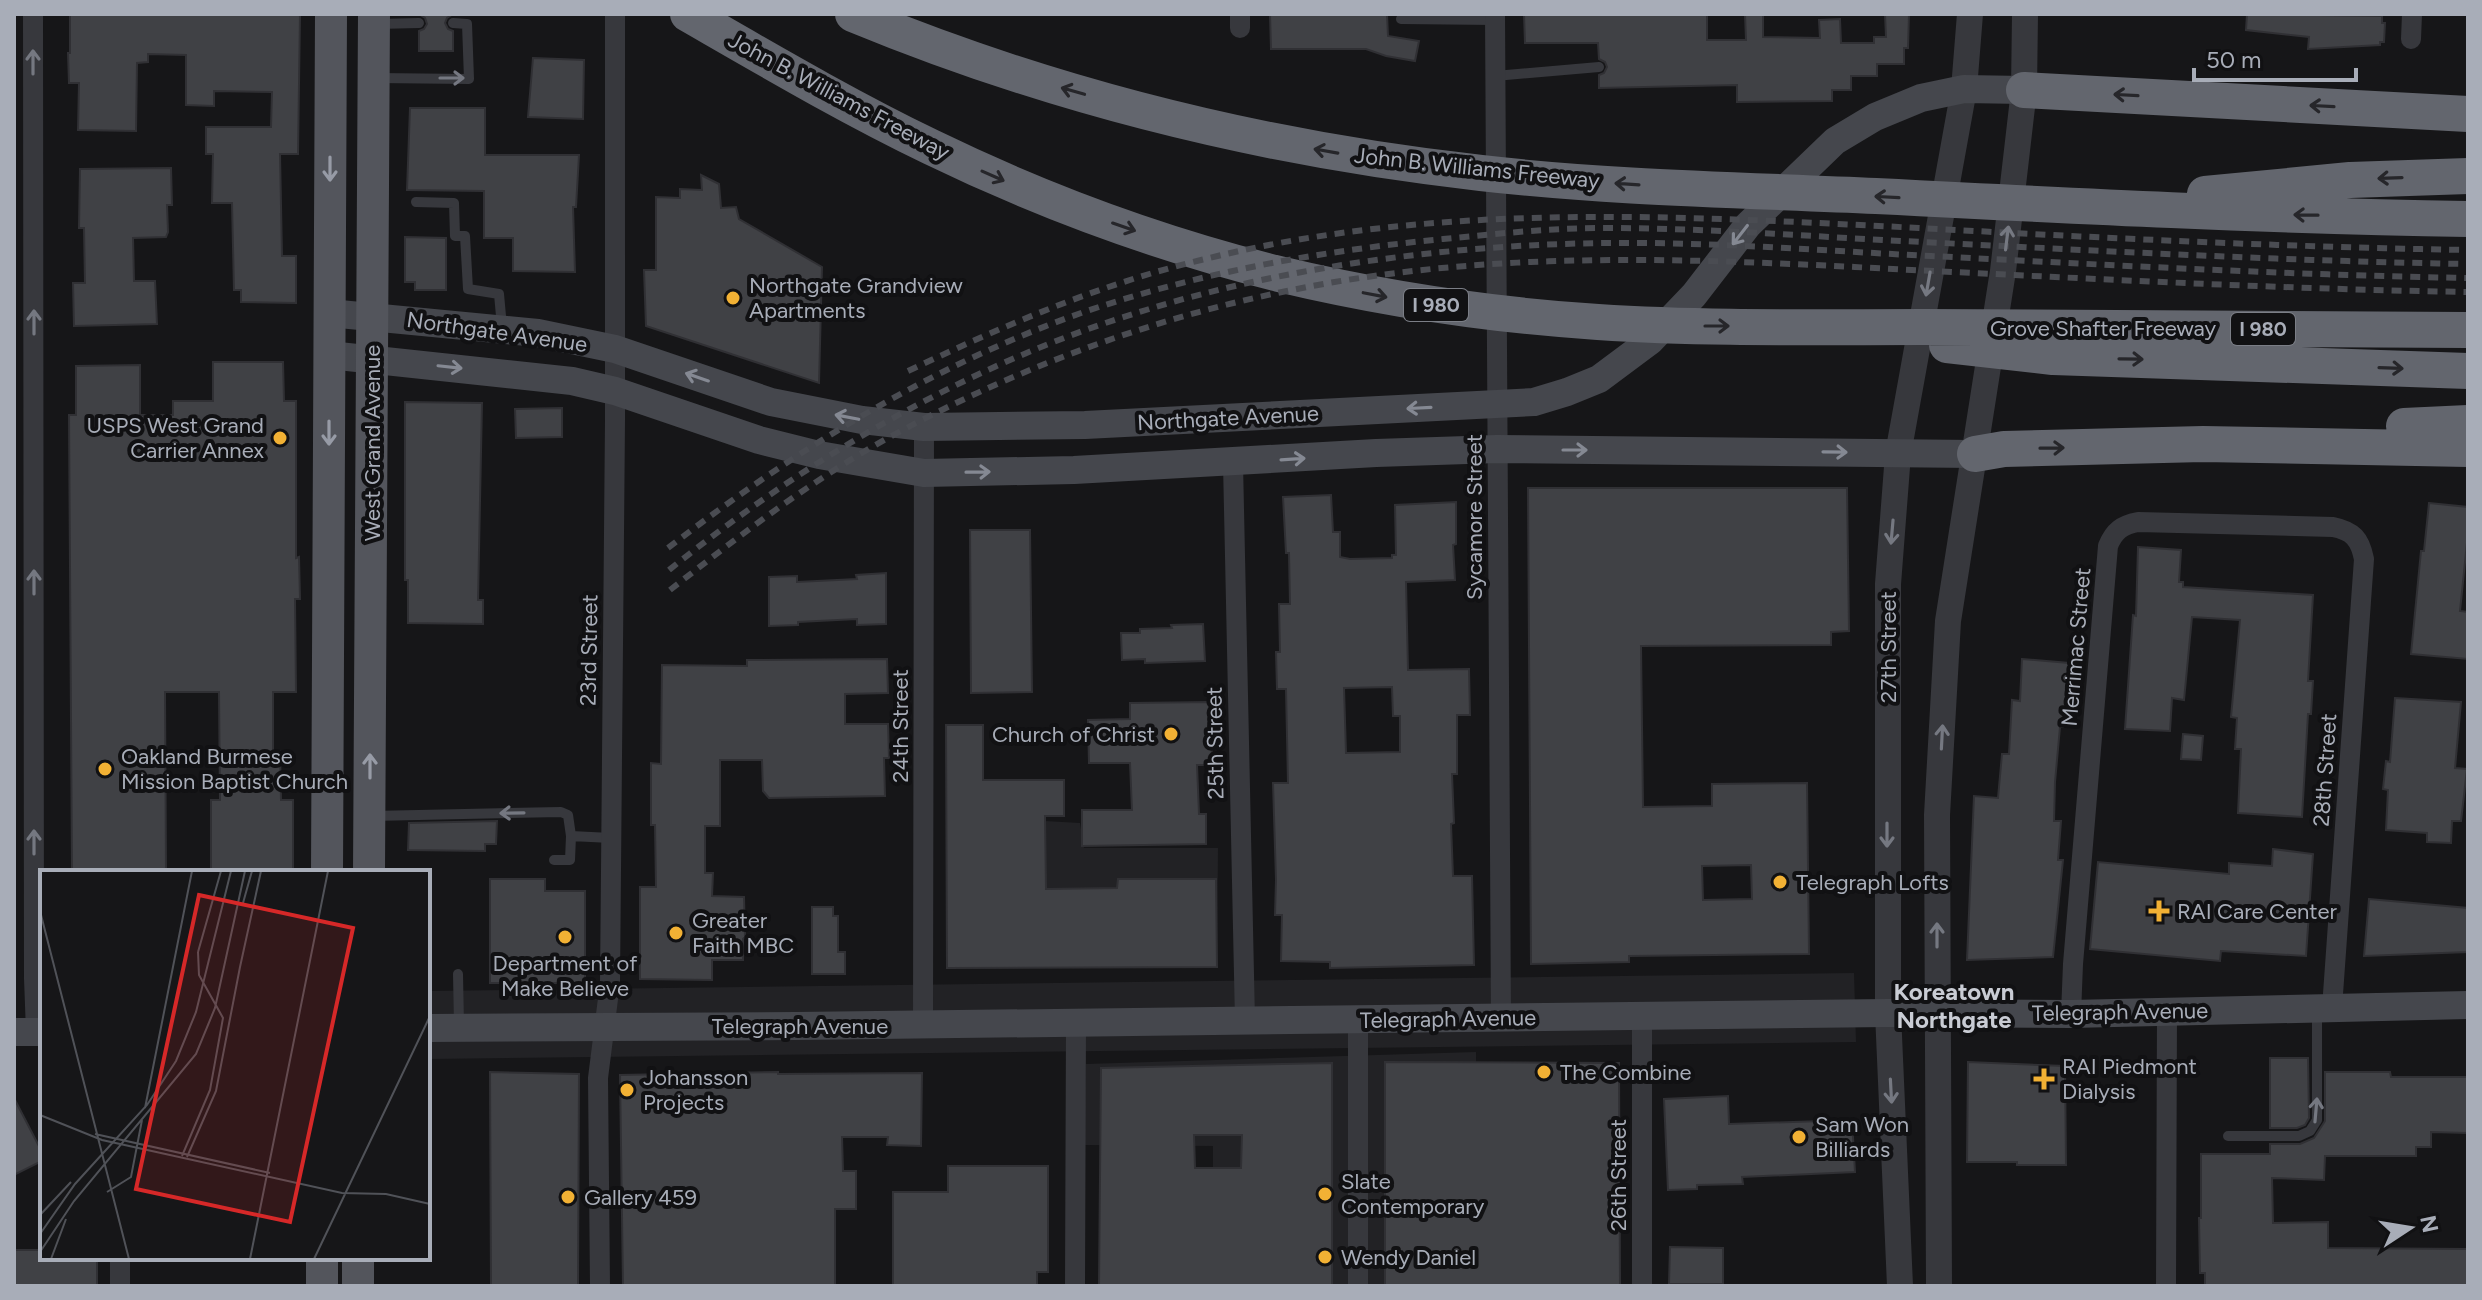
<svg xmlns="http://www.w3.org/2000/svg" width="2482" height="1300" font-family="Figtree,sans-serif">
	<rect width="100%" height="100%" fill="#161618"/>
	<path fill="#222225" d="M1045,821L1080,823L1084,848H1218L1217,967L1045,968Z
		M1854,973L1856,1042L428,1059V991Z
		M1476,1052L1477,1162L1500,1286H1213V1146L1084,1145L1086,1064Z"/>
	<path fill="#404145" stroke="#303034" stroke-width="2" fill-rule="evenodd" d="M70,14H300L298,154H280L282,256H296V303L241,302V290H234L232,203H212L213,154H206V127H271L272,92L214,91V106L186,105V55L148,54V62L137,63L136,131L78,130L79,83H69L68,53H70Z
		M419,14H453L447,18L445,23L448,29L453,31V51H419V31L424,29L427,24L425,18Z
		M1270,14H1387L1388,36L1419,41L1415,61L1386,56L1366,49H1271Z
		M1524,14H1707V40H1746L1745,14H1763V37L1820,38L1819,20L1840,19L1841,43H1874V37H1886L1885,14H1909L1908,48H1904V64H1877V76H1851V90H1832V101L1737,102V85L1599,88V75L1604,73L1607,67L1605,62L1599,59L1598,43H1525Z
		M2247,14L2382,16V23H2385L2384,42H2380V45L2308,49L2309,37L2246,30Z
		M533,58L584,60L583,119L528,117Z
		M410,108H485V155H579L576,207H573L575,272L513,271V238H484V191L407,190Z
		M171,168L172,205H167L168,232L166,237L133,238L134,281H155L157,324L74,326L73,283H85L84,228H79L80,169Z
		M701,175L719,184L721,208L736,207L739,219L822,267L819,383L646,326L644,270H656V197L680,198V189L702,190Z
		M405,237L446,238V290H415V282H405Z
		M213,362H283L284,401H296V558L299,557L300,599H295L296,692H273V751H280L281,800H293V872H211V800H220L219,692H165L166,872H72L69,415H76V366L140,365V415H173V401H213Z
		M405,402L482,403L478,600H483V624L408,623V580H405Z
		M562,408V437L516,438L515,409Z
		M1528,488H1847L1849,631L1831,632V645L1641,646L1643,807L1712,806V784L1807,783L1809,954L1629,956V962L1531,964ZM1751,865L1752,899L1703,900L1702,866Z
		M1331,495L1333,532H1340V557L1350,559L1392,558V555H1396L1395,505L1456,502V544L1453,545L1455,580L1406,582L1408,670L1469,669L1470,715H1457V774H1452L1454,823L1451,824L1453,876H1472L1474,965L1330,968V962L1281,961L1282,915H1275L1276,880L1273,783H1288L1286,689H1277L1276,652H1280L1279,604H1290L1289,553H1286L1283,497ZM1392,687L1393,716H1400V752L1346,753L1344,688Z
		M2429,503L2468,507V533L2460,611L2468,612V659L2411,654L2421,551H2424Z
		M970,530H1030L1032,692L971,693Z
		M2138,547L2181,550L2179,582H2183V587L2313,595L2308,681H2313L2311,714H2308L2302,817L2238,813L2241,749H2235L2237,718L2231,717L2240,620L2192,617L2184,700L2172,698L2170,731L2125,729L2133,615L2136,616Z
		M886,573V624L857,625V619L798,622V625L769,626V577L797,576V582L857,579L856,575Z
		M1203,624L1205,661L1145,663V659L1122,660L1121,633H1140V629L1172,628L1171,625Z
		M887,659L888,693L845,694V724H888L889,758H884L885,796L769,798L763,791L762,760H720V826H705V873H713L712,896L744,897L745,937L743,939V960H712V980L640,979V887H656L655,825H651V763L661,764L662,665L747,666V660Z
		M2022,659L2069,663L2063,727H2060L2055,782L2054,821H2061L2058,860H2063L2053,957L1967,960L1974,796L1998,798L2002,754H2009L2012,700L2020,701Z
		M2395,698L2461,702L2455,768L2467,769L2461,821H2452L2451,843L2427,842V833L2386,830L2388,790L2383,789L2386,761L2390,762Z
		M1211,702L1212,765H1197L1199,814H1206V844L1082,846V810H1132L1130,763H1089L1088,720L1130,719V703Z
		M946,725H983V780H1064V816H1045L1046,889L1117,888L1118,879H1216L1217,967L947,968Z
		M2183,734L2203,736L2201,760L2181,759Z
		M497,821L496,844H485V851L408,850L409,823Z
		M2273,849L2313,854L2306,956L2221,951L2220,961L2090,949L2098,862L2229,874V863L2272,866Z
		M490,879H545V891H585V983H490Z
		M2369,899L2468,908V952L2364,956Z
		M812,907H833V916H838V952H845V974H812Z
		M2270,1058H2308L2309,1118L2305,1125L2297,1128H2270Z
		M1385,1062L1619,1063L1620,1286H1385Z
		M1968,1062L2065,1066L2066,1165H2017V1162H1967Z
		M1332,1063V1286H1099L1101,1068ZM1194,1135H1242L1241,1168H1195Z
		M490,1072L579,1074L578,1286H491Z
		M778,1072V1074L922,1073L921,1146L887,1145L888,1137H842L843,1171H856V1209H835V1286H623L620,1075Z
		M2325,1072H2390L2391,1077H2468V1133L2431,1132V1147H2416V1156H2325L2324,1180L2272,1178L2273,1223L2328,1222V1248L2468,1249V1286H2205V1273H2200L2199,1218H2201V1154H2270V1144H2300L2314,1138L2325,1121Z
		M1728,1096L1729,1124L1852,1120L1855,1172L1742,1177L1743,1184L1697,1185V1189L1668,1190L1664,1099Z
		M14,1098L42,1152V1161L14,1175Z
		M948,1166H1048V1272H1037V1286H893V1192H948Z
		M1670,1247L1723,1248V1284H1669Z
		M14,1250H42V1258H97V1286H14Z"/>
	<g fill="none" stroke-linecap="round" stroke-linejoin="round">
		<path stroke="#37383d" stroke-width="10" d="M1401,19L1495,20
			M377,24L419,23
			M1495,76L1599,67
			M376,78L469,79L467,24L453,23
			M416,202L454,203L455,236H465L468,289L499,294L502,327
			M372,816L561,812L568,815L571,836
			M554,860H570L571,836L611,838
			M458,974L459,1024
			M2228,1136H2299L2310,1131L2317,1120V1011"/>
		<path stroke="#37383d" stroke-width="20" d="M33,14L34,978L36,1032
			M1240,14V28
			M1495,14L1501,1019
			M2411,39L2412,14
			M1233,463L1245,1021
			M2071,1014L2073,964L2108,546C2114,531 2122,525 2138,522L2333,527C2353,531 2360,539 2364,559L2332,1008
			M1358,1020V1286
			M923,1025L924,427
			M120,1258V1286
			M600,1286L598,1078L610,983L615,420V14
			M1075,1286L1076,1023
			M1642,1286V1016
			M2166,1286L2167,1012"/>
		<path stroke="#37383d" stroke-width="26" d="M1900,1286L1888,1013V584L1898,454L1964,89L1970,14
			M1939,1286L1937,815L1948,621L2003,271L2024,90L2025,14"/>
		<path stroke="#45474d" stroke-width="28" d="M329,313L538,333L615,349L771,402L862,420L924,427L1085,425L1534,402L1567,392L1599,379L1650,341L1694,295L1748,225L1835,141L1875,117L1921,98L1964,89L2024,90
			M329,355L572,381L615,391L759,440L819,455L924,473L1074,470L1376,453L1497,449L1975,454
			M428,1028L796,1026L1888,1013L2071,1014L2468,1005
			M14,1032H42"/>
		<path stroke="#53555c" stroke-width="32" d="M327,872L331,14
			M369,872L374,14
			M322,1286V1258
			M358,1286V1258"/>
		<path stroke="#63666e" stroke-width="36" d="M688,14C768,60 848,107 931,147C1042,201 1159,244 1279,274C1384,299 1490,315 1598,322C1706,329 1814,327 1922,327C2104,328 2286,329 2468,330
			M853,14C1054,97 1266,149 1481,173C1612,188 1745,190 1876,196C2073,206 2270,216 2468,219
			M2024,90L2468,114
			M2205,194L2350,180L2468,176
			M1947,345L2053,357L2468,371
			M2404,426L2468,423
			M1975,454L2004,449L2203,444L2468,449"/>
		<path stroke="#4a4c52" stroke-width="6" stroke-dasharray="10 8" stroke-linecap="butt" d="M908,371C1005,325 1100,284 1205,259C1439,201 1680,216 1919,228C2102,238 2285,247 2468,250
			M668,548C795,450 932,365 1084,312C1201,272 1321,251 1443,239C1496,234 1549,228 1603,228C1709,228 1816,237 1922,242C2104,251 2286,261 2468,264
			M669,570C811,456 970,363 1146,310C1291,265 1459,244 1611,243C1717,242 1825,251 1931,256C2110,265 2289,275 2468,278
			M670,590C739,536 809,482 886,439C1012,370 1151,318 1292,290C1497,248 1705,259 1912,270C2097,279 2283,289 2468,292"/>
	</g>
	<defs><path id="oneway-shaft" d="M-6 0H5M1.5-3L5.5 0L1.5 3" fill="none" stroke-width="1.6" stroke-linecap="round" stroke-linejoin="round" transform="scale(2)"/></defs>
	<g stroke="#757881">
		<use href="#oneway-shaft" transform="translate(33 62) rotate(-90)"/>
		<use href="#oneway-shaft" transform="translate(452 78)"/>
		<use href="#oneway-shaft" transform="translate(2007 238) rotate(-83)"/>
		<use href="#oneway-shaft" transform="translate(1928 284) rotate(100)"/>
		<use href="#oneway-shaft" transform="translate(34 322) rotate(-90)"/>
		<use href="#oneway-shaft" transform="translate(1892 532) rotate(95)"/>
		<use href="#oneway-shaft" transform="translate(34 582) rotate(-90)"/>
		<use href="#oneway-shaft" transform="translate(1942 737) rotate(-87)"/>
		<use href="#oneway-shaft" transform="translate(512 813) rotate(179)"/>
		<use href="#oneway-shaft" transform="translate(1887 835) rotate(90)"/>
		<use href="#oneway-shaft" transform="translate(34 842) rotate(-90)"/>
		<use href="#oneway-shaft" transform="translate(1937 935) rotate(-90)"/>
		<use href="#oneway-shaft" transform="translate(1891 1091) rotate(87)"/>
		<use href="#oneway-shaft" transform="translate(2316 1110) rotate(-85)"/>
	</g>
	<g stroke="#26262a">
		<use href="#oneway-shaft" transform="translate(1073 91) rotate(-164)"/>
		<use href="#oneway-shaft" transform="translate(2126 95) rotate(-177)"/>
		<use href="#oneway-shaft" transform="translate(2322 106) rotate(-177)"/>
		<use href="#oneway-shaft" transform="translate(1326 151) rotate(-170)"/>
		<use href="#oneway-shaft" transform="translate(993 176) rotate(24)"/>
		<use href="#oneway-shaft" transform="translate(2390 178) rotate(178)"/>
		<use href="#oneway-shaft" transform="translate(1627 184) rotate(-176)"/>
		<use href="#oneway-shaft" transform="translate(1887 197) rotate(-177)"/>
		<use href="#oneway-shaft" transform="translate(2306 215) rotate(-179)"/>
		<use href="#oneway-shaft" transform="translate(1124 227) rotate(19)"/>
		<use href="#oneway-shaft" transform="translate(1375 295) rotate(11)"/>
		<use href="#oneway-shaft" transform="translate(1717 326)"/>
		<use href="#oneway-shaft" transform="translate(2131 359) rotate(1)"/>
		<use href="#oneway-shaft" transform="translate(2391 368) rotate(2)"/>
		<use href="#oneway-shaft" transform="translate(2052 448) rotate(-1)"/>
	</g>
	<g stroke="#979ba6">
		<use href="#oneway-shaft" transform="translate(330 169) rotate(90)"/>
		<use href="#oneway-shaft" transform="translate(329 433) rotate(90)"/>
		<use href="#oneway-shaft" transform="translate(370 766) rotate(-90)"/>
	</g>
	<g stroke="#858993">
		<use href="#oneway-shaft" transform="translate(1740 235) rotate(128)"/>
		<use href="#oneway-shaft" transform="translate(450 367) rotate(6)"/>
		<use href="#oneway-shaft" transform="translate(697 377) rotate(-161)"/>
		<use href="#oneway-shaft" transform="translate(1419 408) rotate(177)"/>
		<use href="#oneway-shaft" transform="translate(847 417) rotate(-169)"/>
		<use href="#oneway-shaft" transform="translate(1575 450)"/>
		<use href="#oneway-shaft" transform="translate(1835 452) rotate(1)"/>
		<use href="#oneway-shaft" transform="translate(1293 459) rotate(-4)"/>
		<use href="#oneway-shaft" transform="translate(978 472) rotate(-1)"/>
	</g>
	<g fill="#f2b134" stroke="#111113" stroke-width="3">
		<circle cx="733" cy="298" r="8"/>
		<circle cx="280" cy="438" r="8"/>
		<circle cx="1171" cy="734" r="8"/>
		<circle cx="105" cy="769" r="8"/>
		<circle cx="1780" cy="882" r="8"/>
		<path d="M2155 899h8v8h8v8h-8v8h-8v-8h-8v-8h8z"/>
		<circle cx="676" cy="933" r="8"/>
		<circle cx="565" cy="937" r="8"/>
		<circle cx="1544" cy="1072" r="8"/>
		<path d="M2040 1067h8v8h8v8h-8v8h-8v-8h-8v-8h8z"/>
		<circle cx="627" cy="1090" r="8"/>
		<circle cx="1799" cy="1137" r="8"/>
		<circle cx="1325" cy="1194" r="8"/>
		<circle cx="568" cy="1197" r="8"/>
		<circle cx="1325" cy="1257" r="8"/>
	</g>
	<g text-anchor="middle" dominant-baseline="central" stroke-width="8" stroke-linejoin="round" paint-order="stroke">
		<g fill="#111113" stroke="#7b7e86" stroke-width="2">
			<rect x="1404" y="289" width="64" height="32" rx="6"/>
			<rect x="2231" y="313" width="64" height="32" rx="6"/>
		</g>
		<g font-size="20" font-weight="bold" fill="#a8adb8">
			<text x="1436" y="305">I 980</text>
			<text x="2263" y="329">I 980</text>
		</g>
		<g font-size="22" fill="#a8adb8" stroke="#111113">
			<text transform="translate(839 96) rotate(28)">John B. Williams Freeway</text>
			<text transform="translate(1477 168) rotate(6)">John B. Williams Freeway</text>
			<text x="2103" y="328">Grove Shafter Freeway</text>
			<text transform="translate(497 332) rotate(8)">Northgate Avenue</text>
			<text transform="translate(1228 418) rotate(-3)">Northgate Avenue</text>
			<text transform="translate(372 443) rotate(-90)">West Grand Avenue</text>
			<text transform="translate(1474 517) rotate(-90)">Sycamore Street</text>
			<text transform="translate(1888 647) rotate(-90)">27th Street</text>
			<text transform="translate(2076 647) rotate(-85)">Merrimac Street</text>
			<text transform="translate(589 650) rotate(-89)">23rd Street</text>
			<text transform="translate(900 726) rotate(-90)">24th Street</text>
			<text transform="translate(1215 743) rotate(-91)">25th Street</text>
			<text transform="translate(2325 770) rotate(-86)">28th Street</text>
			<text transform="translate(2120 1012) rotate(-1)">Telegraph Avenue</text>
			<text transform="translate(1448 1019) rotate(-1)">Telegraph Avenue</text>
			<text x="800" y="1026">Telegraph Avenue</text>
			<text transform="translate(1618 1175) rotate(-90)">26th Street</text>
		</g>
		<g font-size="22" fill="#a8adb8" stroke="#111113" text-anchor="start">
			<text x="749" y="285">Northgate Grandview<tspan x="749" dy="25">Apartments</tspan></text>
			<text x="264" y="425" text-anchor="end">USPS West Grand<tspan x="264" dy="25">Carrier Annex</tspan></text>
			<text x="1155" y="734" text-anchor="end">Church of Christ</text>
			<text x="121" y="756">Oakland Burmese<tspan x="121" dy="25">Mission Baptist Church</tspan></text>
			<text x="1796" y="882">Telegraph Lofts</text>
			<text x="2177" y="911">RAI Care Center</text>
			<text x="692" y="920">Greater<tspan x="692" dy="25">Faith MBC</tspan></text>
			<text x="565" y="963" text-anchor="middle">Department of<tspan x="565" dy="25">Make Believe</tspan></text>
			<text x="2062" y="1066">RAI Piedmont<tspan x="2062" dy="25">Dialysis</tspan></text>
			<text x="1560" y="1072">The Combine</text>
			<text x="643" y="1077">Johansson<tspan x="643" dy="25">Projects</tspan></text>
			<text x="1815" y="1124">Sam Won<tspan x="1815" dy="25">Billiards</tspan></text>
			<text x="1341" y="1181">Slate<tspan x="1341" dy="25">Contemporary</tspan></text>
			<text x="584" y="1197">Gallery 459</text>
			<text x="1341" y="1257">Wendy Daniel</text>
		</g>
		<g font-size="24" font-weight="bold" fill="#c9ccd4" stroke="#111113">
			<text x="1954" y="991">Koreatown<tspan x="1954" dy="28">Northgate</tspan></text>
		</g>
	</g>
	<g transform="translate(40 870)">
		<rect width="390" height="390" fill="#161618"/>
		<path fill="none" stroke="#505258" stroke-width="2" d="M203,33L212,1M0,41L89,389M158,82L181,1M200,97L221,1M105,238L152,1M0,245L62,270L302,323L346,324L390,334M55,264L230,303M142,286L170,220L183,148L159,105L158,82M147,287L176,221L200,97M67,322L91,307L102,250M0,345L31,312M0,364L35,314L107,235L136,191L156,142L191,1M0,382L34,331L156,184L175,138L205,1M11,389L26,349M210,389L288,1M274,389L390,146"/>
		<path fill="#d62828" fill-opacity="0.15" stroke="#d62828" stroke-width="4" d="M159,25L313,58L250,352L96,319Z"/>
		<rect width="390" height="390" fill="none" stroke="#a8adb8" stroke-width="4"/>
	</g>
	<rect width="2482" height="1300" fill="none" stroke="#a8adb8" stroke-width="32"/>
	<g transform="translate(2410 1228) rotate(78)" stroke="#111113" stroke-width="6" paint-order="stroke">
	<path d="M0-6L14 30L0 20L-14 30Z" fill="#a8adb8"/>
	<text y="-12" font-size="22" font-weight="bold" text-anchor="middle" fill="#a8adb8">N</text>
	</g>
	<path d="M2194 68v12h162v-12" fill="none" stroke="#a8adb8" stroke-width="4"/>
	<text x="2206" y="68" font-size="24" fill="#a8adb8" stroke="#111113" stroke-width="6" paint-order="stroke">50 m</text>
</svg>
